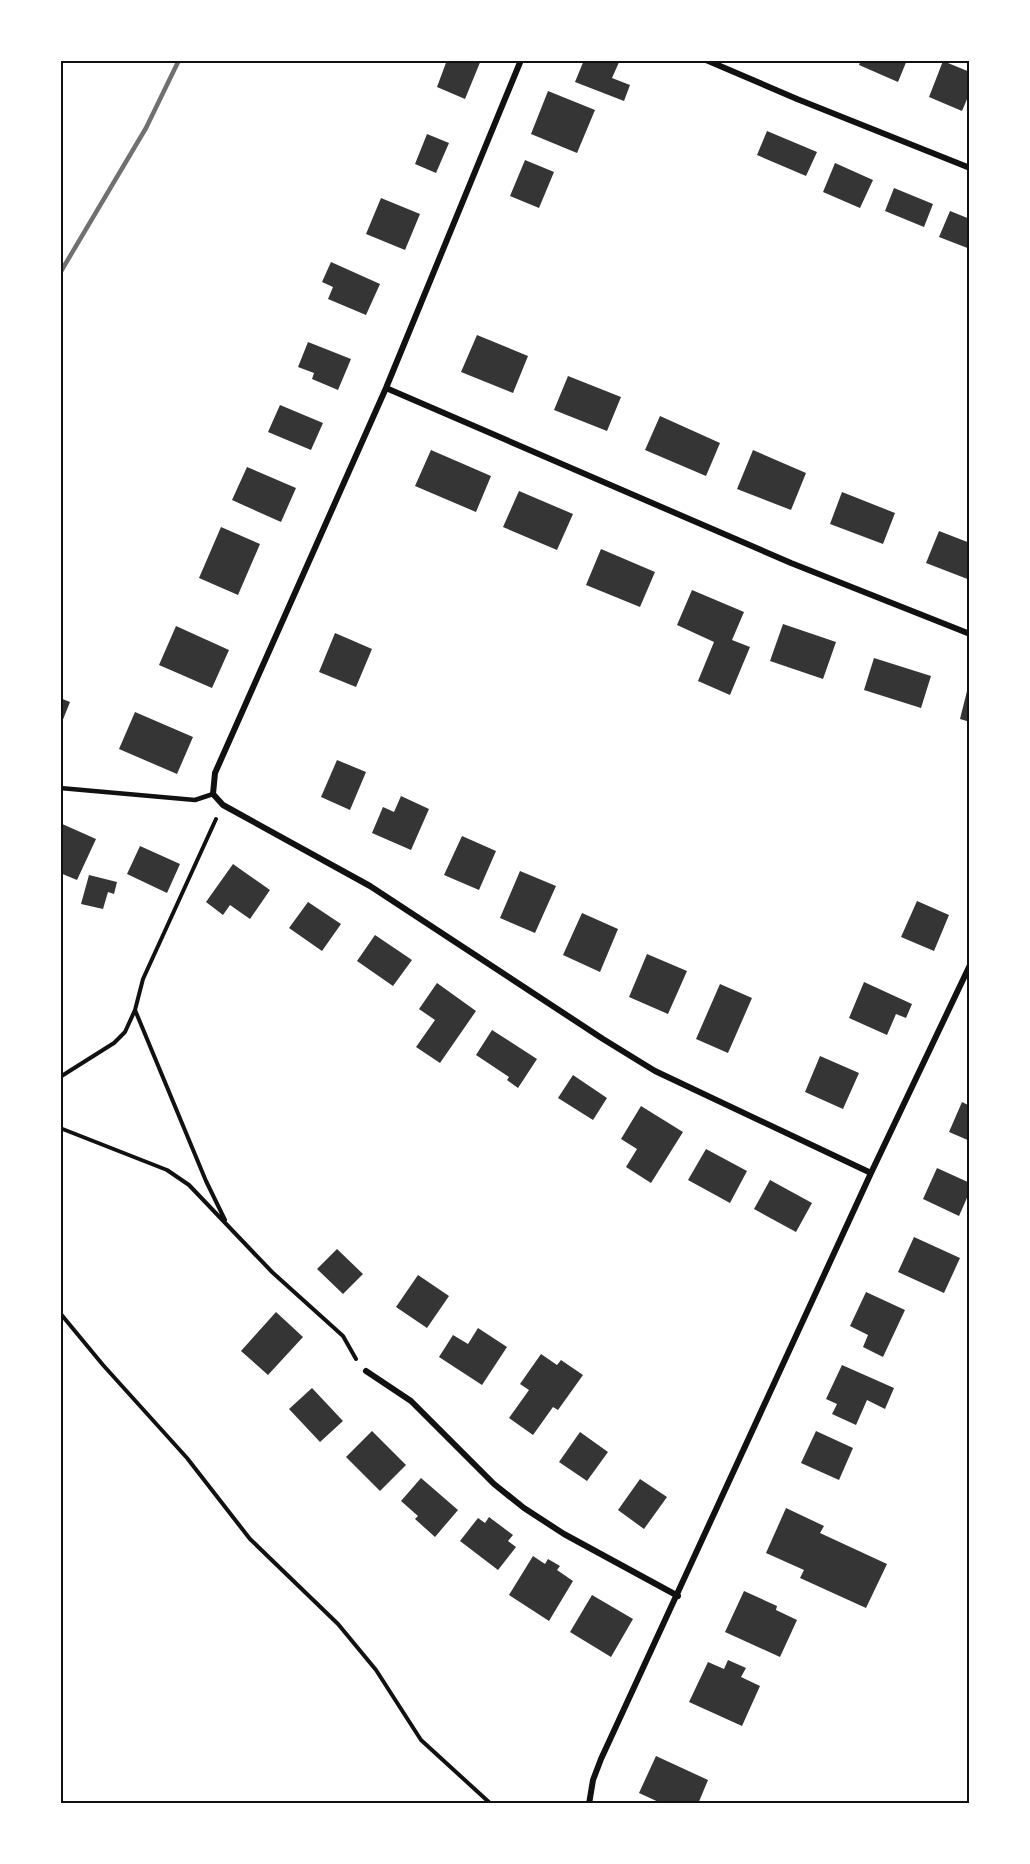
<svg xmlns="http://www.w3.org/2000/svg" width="1030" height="1864" font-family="'Noto Sans',sans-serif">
	<rect width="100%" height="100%" fill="#fff"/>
	<path fill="#353535" d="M447,60H481L465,99L437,87Z
		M584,60H620L612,78L630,85L624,101L575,82Z
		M861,60H907L898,82L859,65Z
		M943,61L970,72V92L962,111L929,97Z
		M548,91L595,110L577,153L531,134Z
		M767,131L817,152L806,176L757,155Z
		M427,134L449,143L436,173L415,164Z
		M525,160L554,172L539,208L510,196Z
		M835,163L873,180L860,208L823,192Z
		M894,188L933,204L924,227L885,211Z
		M381,198L420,214L405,250L366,234Z
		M950,211L970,219V249L939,237Z
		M331,262L380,284L366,315L328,299L333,287L322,282Z
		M477,335L528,356L513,393L461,372Z
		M308,342L351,359L338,390L312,379L314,373L298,367Z
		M568,376L621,397L607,431L554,410Z
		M280,405L323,423L311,450L268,432Z
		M660,416L720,443L706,476L645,450Z
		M431,450L491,476L476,512L415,486Z
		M753,450L806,473L791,510L737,489Z
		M247,467L296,488L281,522L232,500Z
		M519,491L573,514L557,550L503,527Z
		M842,492L895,513L883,544L830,524Z
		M221,527L260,544L238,595L199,578Z
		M939,531L970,543V580L926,563Z
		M601,549L655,572L640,607L586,585Z
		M692,590L744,612L732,640L750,647L730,695L698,681L714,642L677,625Z
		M783,624L836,642L823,679L770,661Z
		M176,626L229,650L212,688L159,665Z
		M335,633L372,649L356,687L319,672Z
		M874,658L931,676L921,708L864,690Z
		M969,683H970V722L960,719Z
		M60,698L70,702L60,727Z
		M135,712L193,737L177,774L119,749Z
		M337,760L366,772L350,810L321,797Z
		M401,796L429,809L411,850L372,833L383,807L394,812Z
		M60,823L96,839L77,880L60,873Z
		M462,836L496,851L479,890L444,875Z
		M140,846L180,864L167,893L127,874Z
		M233,864L270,890L250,919L230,905L223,915L206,902Z
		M520,871L556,886L535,933L500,918Z
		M89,875L117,882L114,894L108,892L103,909L81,904Z
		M917,901L949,915L934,951L901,937Z
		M308,902L341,924L322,951L289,928Z
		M582,913L618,929L600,972L563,955Z
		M375,935L412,960L393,986L357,961Z
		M647,954L687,971L668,1014L629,997Z
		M864,982L912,1004L906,1018L896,1014L887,1035L849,1018Z
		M437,983L476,1011L440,1063L416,1047L435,1020L419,1009Z
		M720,984L752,998L728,1053L696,1039Z
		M492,1030L537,1059L518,1088L507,1080L509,1077L476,1055Z
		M820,1056L859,1073L843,1109L805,1092Z
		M573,1075L607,1098L593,1120L558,1098Z
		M962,1102L970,1106V1141L949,1132Z
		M641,1106L683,1132L651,1183L626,1167L637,1149L621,1139Z
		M706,1149L747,1171L730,1203L688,1180Z
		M937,1168L970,1183V1191L959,1216L923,1199Z
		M770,1180L812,1203L796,1232L754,1209Z
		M914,1237L960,1258L944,1293L898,1272Z
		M337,1249L363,1274L343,1294L317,1269Z
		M418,1275L449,1296L427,1328L396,1307Z
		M866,1292L905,1310L883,1357L863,1347L868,1335L850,1326Z
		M276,1312L303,1337L268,1375L241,1351Z
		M478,1328L507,1347L482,1385L439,1357L453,1335L468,1344Z
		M541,1354L557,1365L561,1360L583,1375L558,1410L553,1407L533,1435L509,1418L529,1390L520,1384Z
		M842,1365L894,1388L885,1409L867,1400L856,1425L832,1414L837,1404L826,1399Z
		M312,1388L343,1421L320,1442L289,1409Z
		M372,1431L406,1465L380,1491L346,1457Z
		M816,1431L853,1448L839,1480L801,1463Z
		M580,1432L608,1452L587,1481L559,1462Z
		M421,1478L458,1510L435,1537L415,1519L418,1516L401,1501Z
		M640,1479L667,1497L644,1529L618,1510Z
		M786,1508L824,1526L820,1533L887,1564L866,1608L800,1578L804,1570L766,1553Z
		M489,1517L513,1535L508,1541L516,1547L498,1570L460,1541L478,1518L485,1523Z
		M533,1556L545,1564L548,1559L560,1566L557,1570L573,1581L549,1621L509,1595Z
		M744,1591L777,1606L776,1610L797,1620L780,1657L725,1632Z
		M592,1595L633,1619L611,1657L570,1632Z
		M728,1660L746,1668L741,1677L760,1686L742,1726L689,1702L708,1662L724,1669Z
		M656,1756L708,1780L698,1804H663L639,1793Z"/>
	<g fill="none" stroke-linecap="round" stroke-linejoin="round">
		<path stroke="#111" stroke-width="4" d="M135,1010L206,1181L225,1220
			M60,1077L114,1043L125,1032L135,1010L143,979L216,819
			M60,1128L167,1170L189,1185L272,1272L343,1336L356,1359
			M60,1313L103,1365L187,1458L250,1539L338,1624L376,1670L421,1740L491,1804"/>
		<path stroke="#111" stroke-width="4.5" d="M60,788L195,800L213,794"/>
		<path stroke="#111" stroke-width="6" d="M521,60L386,388L215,773L213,794L223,805L370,886L603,1039L655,1071L871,1173
			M706,60L797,99L970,168
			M386,388L791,563L970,634
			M366,1371L411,1401L494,1484L524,1508L564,1534L678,1596
			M589,1804L593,1780L601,1759L871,1173L970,965"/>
		<path stroke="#707070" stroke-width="4.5" d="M60,273L146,128L179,60"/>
	</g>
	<rect width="1030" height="1864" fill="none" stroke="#ffffff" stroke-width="123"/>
	<rect x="62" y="62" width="906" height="1740" fill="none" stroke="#111" stroke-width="2"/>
</svg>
